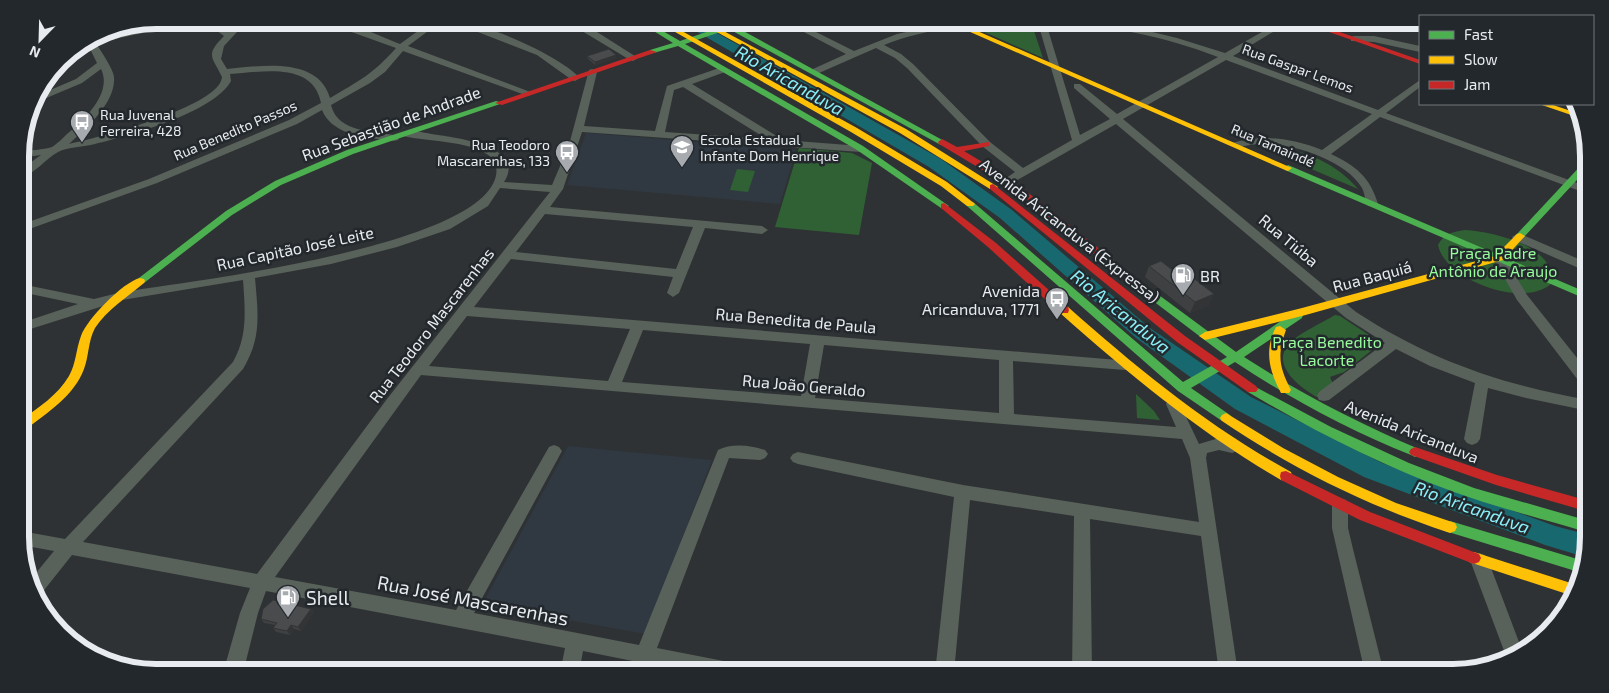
<svg xmlns="http://www.w3.org/2000/svg" width="1609" height="693" font-family="'Exo 2',sans-serif">
	<rect width="100%" height="100%" fill="#2f3234"/>
	<path fill="#303942" d="M586,133L796,150L780,204L567,185Z
		M568,446L712,460L646,634L482,605Z"/>
	<path fill="#306134" d="M1031,22L1043,58L971,26L1000,23Z
		M1260,147C1296,145 1336,162 1358,189Z
		M799,148L852,153L872,163L859,235L775,227Z
		M737,169L755,171L748,192L730,190Z
		M1465,230C1494,232 1553,245 1553,282C1527,310 1445,281 1438,245C1444,233 1453,232 1465,230Z
		M1335,315L1340,316L1381,343L1344,372L1330,377L1333,384L1317,397C1301,388 1271,366 1288,345C1297,334 1322,323 1335,315Z
		M1136,394L1154,411L1160,420L1137,418Z"/>
	<g fill="none" stroke-linecap="round" stroke-linejoin="round">
		<path fill="#18696f" fill-rule="evenodd" d="M677,20H694L941,159L1012,210L1150,328L1251,397L1382,463L1555,526L1589,535L1585,557L1545,545L1364,477L1235,409L1136,338L1000,218L929,167Z"/>
		<path fill="#58625a" fill-rule="evenodd" d="M198,20L219,24L229,31L240,20H248L224,46L221,59L227,69C260,66 318,56 330,98C359,81 373,74 396,48L346,30L332,20C346,20 384,38 400,44L433,20H443L408,46L533,93L528,96L525,95L403,51L385,72L370,83L331,105C338,134 375,130 398,136L399,138L398,140C391,142 385,140 378,139C357,136 331,132 322,110L297,124L157,183L21,232L20,225L149,179L289,120L321,103C313,61 262,72 230,74L231,81C213,113 131,135 95,144C84,147 68,147 58,152C45,159 35,174 20,178V170L41,155L20,158V152C30,150 43,150 52,147C57,144 63,138 67,134C84,120 113,93 101,69L82,83L32,104L34,97L76,79L97,63L88,45H81C104,30 169,21 198,20ZM198,25L212,27L224,36C204,56 213,57 222,77C220,107 96,138 69,144C86,128 116,103 114,77C113,68 101,52 96,43L166,28Z
			M447,20C479,20 558,54 580,78L575,81L572,80L537,55Z
			M556,20H578L638,58L633,61L630,60L577,28Z
			M781,20H792L854,51L897,34L938,25L972,20H1077L1136,28L1177,38L1225,53L1283,20H1293L1233,56L1378,110L1420,80V87L1386,113L1588,187V194L1380,117L1331,154C1356,166 1370,177 1378,204L1376,206H1368C1365,201 1365,194 1362,188C1347,162 1298,145 1270,144C1258,143 1248,145 1236,148L1231,145L1232,143C1263,134 1293,138 1322,150L1372,114L1226,60L1123,119L1356,312C1430,360 1502,385 1589,400V411L1526,398L1488,388L1480,439L1477,443L1472,445L1467,443L1464,439L1475,383L1430,366L1396,349L1329,400L1324,401L1319,400L1317,396L1319,392L1385,343L1346,318L1116,124L1012,183H1004L1002,181L1015,172L982,146L907,68L895,58L876,48L819,73H813V69L846,54ZM1016,22L1038,23L1072,140L1023,168L990,142L913,64L901,54L884,45C926,28 971,25 1016,22ZM1046,23C1104,24 1164,36 1218,57L1117,114L1080,84H1074V88L1110,119L1080,135Z
			M1354,36H1374L1420,46V52L1374,42L1351,41V37Z
			M722,67L727,70L725,72L692,84L783,140L861,146L866,149L861,152L582,132L563,189L550,207L762,226L768,230L762,234L705,228L679,293L673,297L667,293L673,277L511,259L474,307L1130,361L1132,365L1130,369L1125,370L1013,361L1014,414L1176,427L1166,404L1168,400L1173,399L1178,400L1199,444L1219,438L1237,443L1240,447L1237,451L1232,453L1219,450L1207,453L1206,458L1238,673H1219L1201,536L1090,519L1092,673H1072L1074,516L970,500L954,673H935L954,497L798,464L793,462L790,458L793,454L798,452L963,485L1199,522L1190,458L1182,439L421,375L275,577L456,610L549,447L554,445L559,447L562,451L474,613L639,645L718,450C731,443 751,445 765,450L768,454L765,458L760,460L729,458L657,648L739,664L746,667L748,673H692L583,651L579,673H560L565,648L266,591L258,613L243,673H223L240,613L250,588L72,555L41,594L38,595L31,579L54,551L21,545V531L65,539L233,362C248,336 245,309 243,280L122,300L21,332V323L78,304L21,292V284L94,299L122,292C176,283 522,244 495,161C478,140 428,142 403,136L402,134L403,132C414,129 427,134 438,135C458,138 527,147 504,182L552,185L569,145L589,70L592,69L597,72L584,126L655,131L667,86ZM683,87L767,139L665,132L674,90ZM500,188L550,192L387,399L257,574L83,542L243,369C262,337 258,314 255,278L331,264L397,247L450,229L488,206ZM545,214L693,227L676,269L516,252ZM467,316L630,329L608,381L429,366ZM643,330L810,344L801,396L622,382ZM824,345L999,360V413L815,398Z
			M1518,233L1588,263V272L1514,240L1512,237Z
			M1499,254L1503,255L1527,295L1589,373V389L1584,388L1517,300L1493,258Z
			M1340,498L1346,500L1348,505V528L1353,549L1384,673H1365L1332,528V505L1334,500Z
			M1479,553L1485,555L1488,560L1522,650L1506,656L1470,560L1473,555Z"/>
		<path fill="#4caf50" fill-rule="evenodd" d="M636,20H644L680,41L724,26L715,20H723L730,24L742,20H752L736,27L946,142L942,145L939,144L729,29L685,44L863,146L949,206L944,209L941,208L857,150L678,46L650,54V50L673,43Z
			M496,101L503,103L353,154L281,185L232,215L144,283H136L135,281L226,211L275,181L347,150Z
			M1588,160V168L1523,238H1517L1515,236L1517,234L1585,161Z
			M1288,165L1588,293V300L1285,170L1284,168Z
			M970,201L973,202L1183,382L1227,357L1136,288L1135,286L1136,284H1144L1236,352L1294,312H1302L1303,315L1302,318L1244,357C1300,393 1358,423 1419,449L1421,452L1419,455L1415,457L1411,455C1349,430 1291,399 1235,362L1191,388L1230,415L1232,418L1230,421H1222L1178,391L967,206V202Z
			M1252,385L1331,427L1409,463L1474,488L1589,521V533C1544,519 1498,508 1454,492C1382,466 1314,431 1248,392L1246,389L1248,386Z
			M1450,521L1584,561L1582,573L1445,531L1443,527L1445,523Z"/>
		<path fill="#ffc107" fill-rule="evenodd" d="M654,20H662L857,128L947,182L975,204L973,206H967L941,186L851,132Z
			M695,20H703L906,129L998,187L996,189H990L900,133Z
			M943,20H952L1292,168L1288,171L1285,170Z
			M1539,104H1550L1577,113L1580,118Z
			M1520,233L1525,236L1503,260L1302,316L1205,340L1199,336L1205,332L1302,308L1495,256L1517,234Z
			M140,278L144,279L145,281L144,283C127,297 107,310 95,328C88,341 89,356 84,369C74,396 47,413 25,430L21,432V420C38,408 58,395 69,376C76,364 76,349 81,336C87,319 123,282 140,278Z
			M1064,306L1068,307C1138,369 1209,427 1291,472L1292,476L1291,480L1286,481L1281,480C1200,433 1130,375 1060,313L1059,310Z
			M1280,326L1286,330C1277,355 1279,367 1291,390L1289,393H1281C1269,371 1264,350 1276,327Z
			M1226,413L1283,448L1338,477L1396,503L1455,523L1457,527L1455,531L1450,533C1368,506 1293,469 1222,421L1220,418L1222,415Z
			M1474,552L1577,585H1579L1573,596L1469,562L1467,558L1469,554Z"/>
		<path fill="#c62828" fill-rule="evenodd" d="M1295,20H1305L1420,60V64Z
			M650,50L657,52L502,105L495,103Z
			M942,139L957,147L989,142V146L964,151L1012,180L1144,284L1145,286L1144,288H1136L1006,184L939,144L938,142Z
			M993,184L1185,336L1256,386L1258,389L1256,392H1248L1177,342L990,189V185Z
			M944,203L996,243L1068,307L1069,310L1068,313H1060L988,247L941,208V204Z
			M1415,447L1497,475L1589,501V512L1496,485L1411,455L1409,452L1411,449Z
			M1286,471L1370,512L1479,554L1481,558L1479,562L1474,564L1360,520L1281,480L1280,476L1281,472Z"/>
	</g>
	<path fill="#3f4042" d="M587,56L616,58L595,65L588,59Z
		M1149,266L1180,276L1214,294L1209,305L1190,313L1145,277Z
		M311,609L314,612L301,631L294,629L290,635L276,632L273,628L275,625L264,623L261,619Z"/>
	<path fill="#333436" d="M616,55V58L595,65V62Z
		M1214,294L1209,305L1190,313L1195,302Z
		M311,609L314,612L301,631L298,627Z
		M291,625L294,629L290,635L287,631Z"/>
	<path fill="#494b4d" stroke="#333436" d="M609,49L616,55L595,62L587,56Z
		M1161,261L1180,276L1187,273L1214,294L1195,302L1149,266Z
		M273,600L311,609L298,627L291,625L287,631L273,628L277,623L261,619L263,609Z"/>
	<defs>
		<g id="bus-pin" transform="scale(1.25)"><path d="M0 17L-7.5 6A9.5 9.5 0 1 1 7.5 6Z" fill="#a7aaae" stroke="#23282d"/><path d="M-5-6H5V4H4V6H2V4H-2V6H-4V4H-5ZM-3.5-4V0h7V-4ZM-3.5 1.2v1.5H-2V1.2ZM2 1.2v1.5H3.5V1.2Z" fill="#fff"/></g>
		<g id="school-pin" transform="scale(1.25)"><path d="M0 17L-7.5 6A9.5 9.5 0 1 1 7.5 6Z" fill="#a7aaae" stroke="#23282d"/><path d="M0-5L7-2L0 1L-7-2ZM-4 1L0 2.5L4 1V4Q0 6-4 4Z" fill="#fff"/></g>
		<g id="fuel-pin" transform="scale(1.25)"><path d="M0 17L-7.5 6A9.5 9.5 0 1 1 7.5 6Z" fill="#a7aaae" stroke="#23282d"/><path d="M-5.5-6h7V0h2V4h1.3V-2.5L3-4.5l.8-.8L6-3V5H2.5V1h-1V6h-7ZM-4.2-4.7v3.2H.2V-4.7Z" fill="#fff"/></g>
	</defs>
	<g fill-rule="evenodd">
		<use href="#bus-pin" x="82" y="122"/>
		<use href="#school-pin" x="682" y="147"/>
		<use href="#bus-pin" x="567" y="152"/>
		<use href="#fuel-pin" x="1183" y="275"/>
		<use href="#bus-pin" x="1057" y="299"/>
		<use href="#fuel-pin" x="288" y="597"/>
	</g>
	<g text-anchor="middle" dominant-baseline="central" stroke-width="5" stroke-linejoin="round" paint-order="stroke">
		<g font-size="14" fill="#e8ebef" stroke="#23282d">
			<text transform="translate(1298 68) rotate(20)">Rua Gaspar Lemos</text>
			<text transform="translate(235 130) rotate(-23)">Rua Benedito Passos</text>
			<text transform="translate(1273 145) rotate(23)">Rua Tamaindé</text>
		</g>
		<g font-size="14" fill="#e8ebef" stroke="#23282d" text-anchor="start">
			<text x="100" y="114">Rua Juvenal<tspan x="100" dy="16">Ferreira, 428</tspan></text>
			<text x="700" y="139">Escola Estadual<tspan x="700" dy="16">Infante Dom Henrique</tspan></text>
			<text x="550" y="144" text-anchor="end">Rua Teodoro<tspan x="550" dy="16">Mascarenhas, 133</tspan></text>
		</g>
		<g font-size="16" fill="#e8ebef" stroke="#23282d">
			<text transform="translate(391 123) rotate(-20)">Rua Sebastião de Andrade</text>
			<text transform="translate(1070 230) rotate(38)">Avenida Aricanduva (Expressa)</text>
			<text transform="translate(1289 240) rotate(40)">Rua Tiúba</text>
			<text transform="translate(295 248) rotate(-12)">Rua Capitão José Leite</text>
			<text transform="translate(1372 276) rotate(-15)">Rua Baquiá</text>
			<text transform="translate(796 320) rotate(5)">Rua Benedita de Paula</text>
			<text transform="translate(431 325) rotate(-52)">Rua Teodoro Mascarenhas</text>
			<text transform="translate(804 385) rotate(5)">Rua João Geraldo</text>
			<text transform="translate(1412 431) rotate(22)">Avenida Aricanduva</text>
		</g>
		<g font-size="16" fill="#98fc9d" stroke="#23282d">
			<text x="1493" y="252">Praça Padre<tspan x="1493" dy="18">Antônio de Araujo</tspan></text>
			<text x="1327" y="341">Praça Benedito<tspan x="1327" dy="18">Lacorte</tspan></text>
		</g>
		<g font-size="16" fill="#e8ebef" stroke="#23282d" text-anchor="start">
			<text x="1200" y="275">BR</text>
			<text x="1040" y="290" text-anchor="end">Avenida<tspan x="1040" dy="18">Aricanduva, 1771</tspan></text>
		</g>
		<g font-size="18" font-style="italic" fill="#8af0f9" stroke="#23282d">
			<text transform="translate(790 80) rotate(30)">Rio Aricanduva</text>
			<text transform="translate(1121 311) rotate(39)">Rio Aricanduva</text>
			<text transform="translate(1472 507) rotate(20)">Rio Aricanduva</text>
		</g>
		<g font-size="19" fill="#e8ebef" stroke="#23282d" text-anchor="start">
			<text x="306" y="597">Shell</text>
		</g>
		<g font-size="19" fill="#e8ebef" stroke="#23282d">
			<text transform="translate(473 600) rotate(11)">Rua José Mascarenhas</text>
		</g>
	</g>
	<path d="M0 0H1609V693H0ZM156 29H1453A127 127 0 0 1 1580 156V537A127 127 0 0 1 1453 664H156A127 127 0 0 1 29 537V156A127 127 0 0 1 156 29Z" fill="#23282d" fill-rule="evenodd"/>
	<path fill="none" stroke="#e8ebef" stroke-width="6" d="M156 29H1453A127 127 0 0 1 1580 156V537A127 127 0 0 1 1453 664H156A127 127 0 0 1 29 537V156A127 127 0 0 1 156 29Z"/>
	<rect x="1419" y="15" width="175" height="90" fill="#23282d" stroke="#72767b"/>
	<rect x="1429" y="31" width="25" height="8" fill="#4caf50" stroke="#72767b"/>
	<text x="1464" y="40" font-size="15" fill="#e8ebef">Fast</text>
	<rect x="1429" y="56" width="25" height="8" fill="#ffc107" stroke="#72767b"/>
	<text x="1464" y="65" font-size="15" fill="#e8ebef">Slow</text>
	<rect x="1429" y="81" width="25" height="8" fill="#c62828" stroke="#72767b"/>
	<text x="1464" y="90" font-size="15" fill="#e8ebef">Jam</text>
	<g transform="translate(40 40) rotate(203)" stroke="#23282d" stroke-width="4" paint-order="stroke">
	<path d="M0-4L9 19L0 12L-9 19Z" fill="#e8ebef"/>
	<text y="-8" font-size="14" font-weight="bold" text-anchor="middle" fill="#e8ebef">N</text>
	</g>
</svg>
